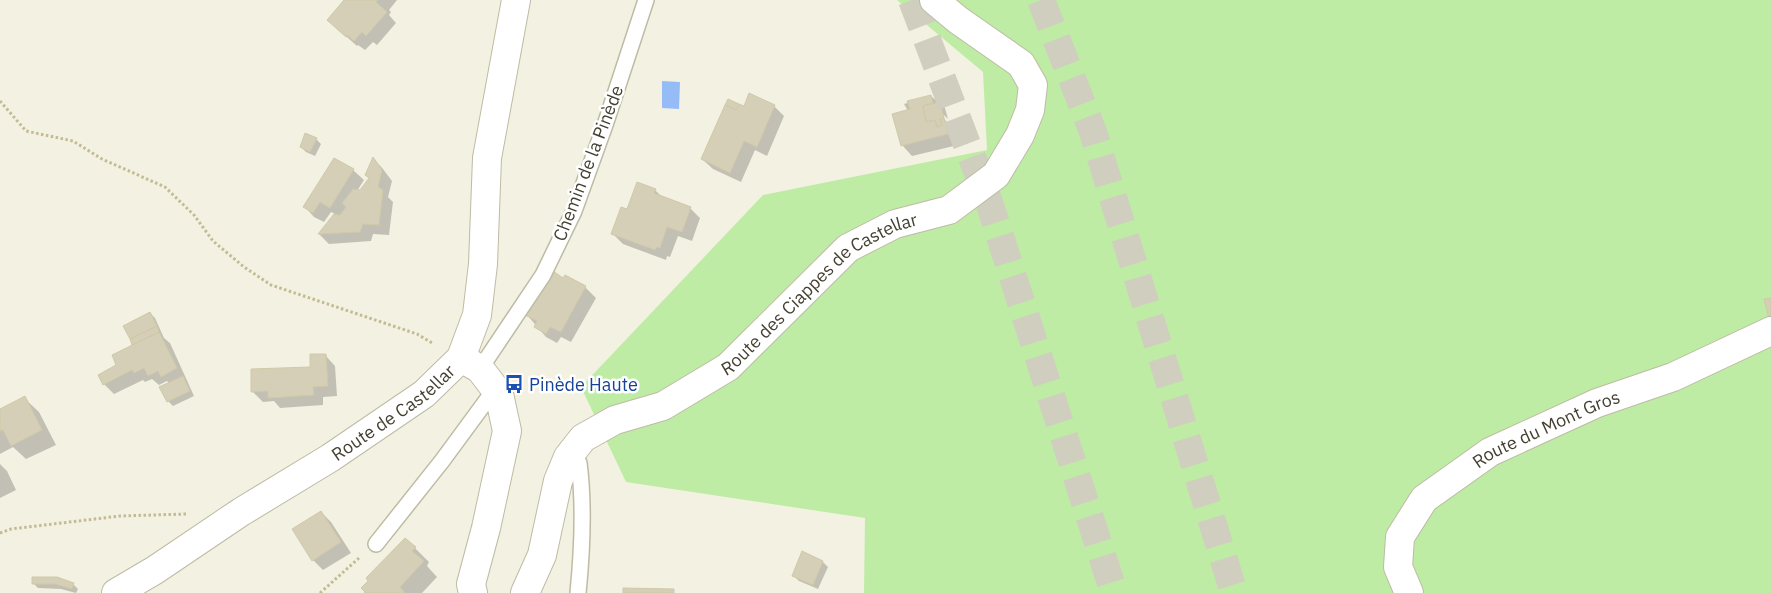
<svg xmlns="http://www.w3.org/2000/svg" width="1771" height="593" font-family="'IBM Plex Sans',sans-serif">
	<rect width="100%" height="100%" fill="#f3f1e1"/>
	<path fill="#beeca5" d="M897,0H1771V593H864L865,518L626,482L581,387L763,195L987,150L983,72Z"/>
	<path fill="#96bcf7" d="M662,81L680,82L679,109L662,108Z"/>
	<path fill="#0003" d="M346,0H397L389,10L391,12L389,15L396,23L377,45L373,42L365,50L358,45L357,46L339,30Z
		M931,96L945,108L948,119L941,112L939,114L954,129L958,145L912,156L902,145L908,111L904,104Z
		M774,106L784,116L767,156L755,150L741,182L713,169L702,159L744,108Z
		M316,139L321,144L315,156L306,152L301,147Z
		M374,159L383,169L392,181L388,197L393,202L389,235L373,234L371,241L329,244L319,234L335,214L331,212L324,222L314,217L304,206L334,160L353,170L364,180L357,191L360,192L371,178Z
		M655,190L663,198L690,208L700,218L692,241L678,236L670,257L667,256L666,260L623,244L613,234Z
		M566,276L585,287L596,298L571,342L561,337L557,343L546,337L527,315Z
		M150,313L155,318L164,338L170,343L194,396L173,406L168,401L170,384L167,381L159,385L152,379L145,382L143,380L114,394L104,384L134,346L125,326Z
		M325,355L335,366L337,396L323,397V405L280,408L274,401L263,402L252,391L312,368Z
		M24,398L39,412L56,445L26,459L13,447L0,454V410Z
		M0,464L7,471L16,490L0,498Z
		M321,512L331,522L351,553L323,570L313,560Z
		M415,548L429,562L427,566L437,577L422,593H366Z
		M803,553L823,562L828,567L818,589L799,581L794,576Z
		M33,583L73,584L78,589L76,593L61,589L38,588Z"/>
	<path fill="#d4cfb6" stroke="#d0c9a8" d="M344,0H378L376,2L387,12L366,36L362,32L354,41L347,35L346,37L327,20Z
		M749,93L775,105L757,147L744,141L730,173L701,159L725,105L736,110L739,104L744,106Z
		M931,95L933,103L923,106L926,122L935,120L937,127L942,125L940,119L944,118L948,134L901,146L892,114L910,109L907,101Z
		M728,99L739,104L736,110L725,105Z
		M940,102L944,118L940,119L942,125L937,127L935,120L926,122L923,106Z
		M305,133L317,138L310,152L300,147Z
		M373,157L382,170L378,187L383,190L379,225L363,224L360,232L318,234L334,214L340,215L346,207L342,203L353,189L360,190L369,178L365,175Z
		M334,158L354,169L330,208L320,202L313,213L303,207Z
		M637,182L656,189L654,193L691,207L682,232L667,227L660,248L657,247L655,250L611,234L621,207L627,209Z
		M553,271L563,278L565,275L586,286L561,332L550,327L546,334L534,327L537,321L525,315Z
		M1771,298V318L1769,319L1764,299Z
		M150,312L157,326L130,339L123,326Z
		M157,326L159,332L132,345L130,339Z
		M159,332L177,368L161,377L158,371L148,376L144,368L134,373L132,370L103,385L98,375L116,365L112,355Z
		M310,354H326L328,386L313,387L314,395L268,398V391L251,392V369L310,367Z
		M183,376L190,391L167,402L159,387Z
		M25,396L42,430L11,446L3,430L0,431V409Z
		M321,511L341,542L312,561L292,529Z
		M405,538L416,547L412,551L424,561L400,587L405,593H364L365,592L361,588L368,581L366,578Z
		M802,551L823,561L813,585L792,576Z
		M32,577H57L74,583L72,589L55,584H32Z
		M623,588L674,589V593H623Z"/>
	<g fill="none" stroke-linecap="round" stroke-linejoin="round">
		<path stroke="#d0cebe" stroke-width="28" stroke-dasharray="28 14" stroke-linecap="butt" d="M912,0L989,202L1114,593
			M1041,0L1093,132L1234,593"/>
		<g stroke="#bebba4" stroke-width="18">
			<path id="service" d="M480,369L543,275L574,211L605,125L646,0
				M568,457L579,463C584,502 582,553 578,593
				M376,544L442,461L495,389"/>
		</g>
		<g stroke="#bebba4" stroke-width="30">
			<g id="minor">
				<path d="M461,358L480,369L499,394L507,431L486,528L471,584L473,593"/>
				<path id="s1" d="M525,593L542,555L558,481L568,457L583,438L615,420L663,406L728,367L848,248L895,224L949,210L996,175L1020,135L1030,110L1033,85L1021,64L958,20L934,0"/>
				<path id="s2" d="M1409,593L1398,567L1400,537L1424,499L1490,452L1597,403L1673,377L1771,331"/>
			</g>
		</g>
		<g stroke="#bebba4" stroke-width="30">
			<g id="tertiary">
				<path id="s3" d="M116,593L155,570L241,512L330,458L424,394L461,358L477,315L483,264L487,158L516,0"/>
			</g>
		</g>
		<path stroke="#c2bb93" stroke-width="3" stroke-dasharray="2.5 2.5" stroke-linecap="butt" d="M0,101L26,131L73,141L102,159L165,187L194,215L213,241L244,267L271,285L417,334L434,344
			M0,533L11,529L120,516L186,514
			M320,593L359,558"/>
		<use href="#service" stroke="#fff" stroke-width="15"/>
		<use href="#minor" stroke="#fff" stroke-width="28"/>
		<use href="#tertiary" stroke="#fff" stroke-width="28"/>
	</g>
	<defs>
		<g id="bus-bare" transform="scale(1.5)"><path d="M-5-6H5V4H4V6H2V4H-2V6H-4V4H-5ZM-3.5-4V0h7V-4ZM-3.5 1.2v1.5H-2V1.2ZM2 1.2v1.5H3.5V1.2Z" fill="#1a4fb4" stroke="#fff" stroke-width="2.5" paint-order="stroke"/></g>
	</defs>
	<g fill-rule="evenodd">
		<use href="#bus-bare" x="514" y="384"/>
	</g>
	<g text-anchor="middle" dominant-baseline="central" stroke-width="5" stroke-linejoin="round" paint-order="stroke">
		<g font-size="18" fill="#444132" stroke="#fff">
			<text transform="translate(588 163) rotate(-69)">Chemin de la Pinède</text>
			<text stroke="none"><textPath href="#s1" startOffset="449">Route des Ciappes de Castellar</textPath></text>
			<text stroke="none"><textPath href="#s3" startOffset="331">Route de Castellar</textPath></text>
			<text stroke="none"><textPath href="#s2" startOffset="245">Route du Mont Gros</textPath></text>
		</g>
		<g font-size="18" fill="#164399" stroke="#fff" text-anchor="start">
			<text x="529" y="384">Pinède Haute</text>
		</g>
	</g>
</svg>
